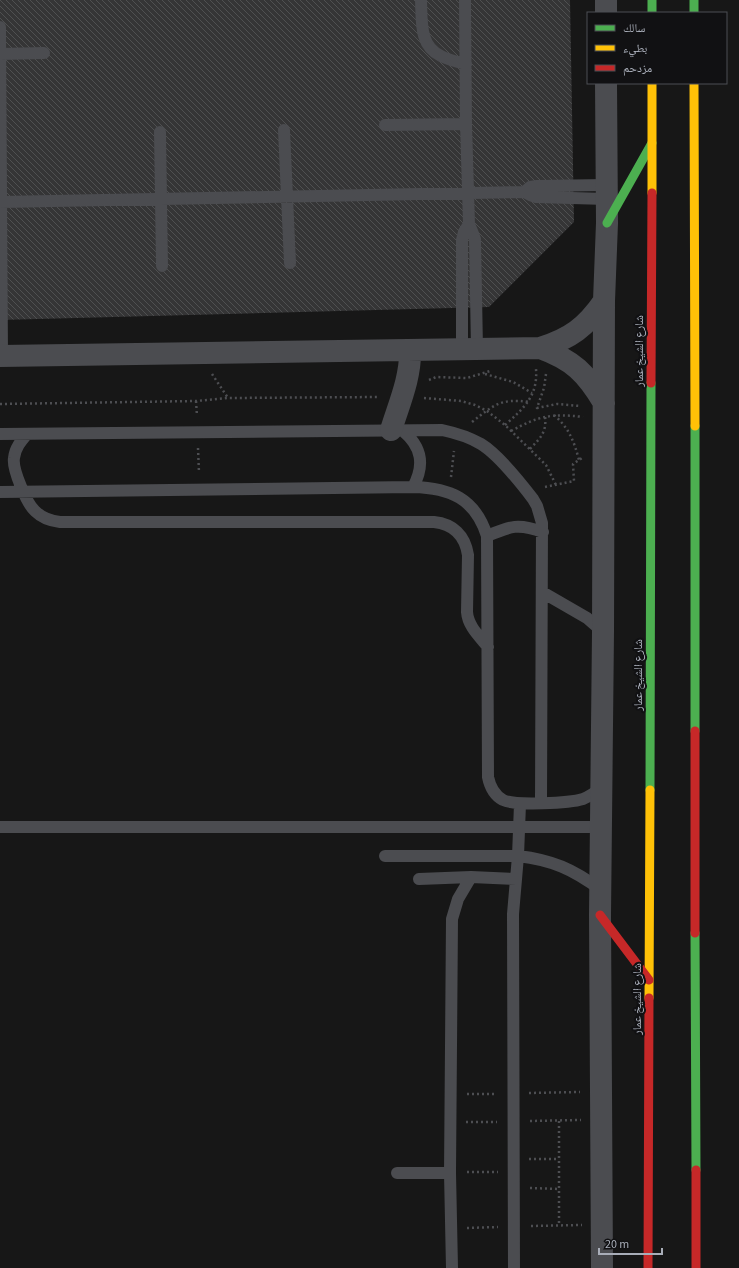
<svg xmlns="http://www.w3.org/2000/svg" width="739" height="1268" font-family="'Source Sans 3','Noto Naskh Arabic',sans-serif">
	<defs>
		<pattern id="building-back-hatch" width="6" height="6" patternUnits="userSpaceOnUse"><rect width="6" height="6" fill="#353536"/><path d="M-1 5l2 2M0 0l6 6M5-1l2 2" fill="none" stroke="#4f5051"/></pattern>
	</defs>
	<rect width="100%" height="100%" fill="#171717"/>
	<path fill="url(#building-back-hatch)" d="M0,0H570L574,222L489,307L0,320Z"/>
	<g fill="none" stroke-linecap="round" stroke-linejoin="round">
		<path stroke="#4d4e52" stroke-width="2.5" stroke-dasharray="2 3" stroke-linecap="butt" d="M212,374L228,398
			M485,374L513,382L532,393
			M546,374L544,388L537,408L557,404L580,406
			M429,380L436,377L467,378L490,371
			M424,398L461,401L475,405L487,411L505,425L546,465L556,485
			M196,401L197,416
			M0,404L196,401L228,398L379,397
			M554,415C569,428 574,441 579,460
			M472,422C494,405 500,398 529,402
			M505,425C524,408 538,396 536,369
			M511,431C539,416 551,413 583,417
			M198,448L199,473
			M530,449C540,438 547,433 545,416
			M451,477L454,451
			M545,487L574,481L573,464L582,458
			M529,1093L580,1092
			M467,1094H496
			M530,1121L581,1120
			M559,1121V1225
			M466,1122H497
			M529,1159H559
			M467,1172H498
			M530,1188L559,1189
			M531,1226L582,1225
			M467,1228L498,1227"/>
		<path stroke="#4b4c50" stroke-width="12" d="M421,0C422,21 419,46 441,56C449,60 458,62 466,64
			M465,0L466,124L469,224L472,231L475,239L477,349
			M0,27L2,356
			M0,54L44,53
			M385,125L466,124
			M284,130L290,263
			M160,132L162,266
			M524,192L530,187L537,186L607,185
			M1,202L524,192L530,195L536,197L607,199
			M462,349V240L464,232L469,224
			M403,431C422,447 425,465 413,487
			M0,434L442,430C456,433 469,437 481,444C499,455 520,482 533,499L537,506L542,523L541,803
			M27,434C21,441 15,448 14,458C12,469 27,504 35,511C42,518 51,521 60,522H434C453,524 465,535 468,555L467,612C468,626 479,636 488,647
			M0,492L413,487C450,488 475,498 487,536L488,777C490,787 494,795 503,800C515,806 570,803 583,799C590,796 596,792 602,787
			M487,536C511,526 518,523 543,532
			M542,592L587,618L603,632
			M0,827H601
			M385,856H518C552,860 573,869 601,890
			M419,879L471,877L516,879
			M397,1173H450
			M452,1268L450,1173L452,919L458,899L471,877
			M514,1268L513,914L518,856L520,804"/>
		<path stroke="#4b4c50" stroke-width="22" d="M606,0V13
			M540,348C573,360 586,373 604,403
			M0,356L540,348C570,339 586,327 604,301
			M391,430C399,404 411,377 410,350
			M602,1268L600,915L603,632L604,301L607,223L606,83"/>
		<path stroke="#4caf50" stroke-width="9" d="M652,0V13
			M694,0V13
			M607,223L652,143
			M695,426V731
			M650,790L651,383
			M695,933L696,1170"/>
		<path stroke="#ffc107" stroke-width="9" d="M694,83L695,426
			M652,193V83
			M649,998L650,790"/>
		<path stroke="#c62828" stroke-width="9" d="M651,383L652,193
			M695,731V933
			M600,915L649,980
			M696,1170V1268
			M648,1268L649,998"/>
	</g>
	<g text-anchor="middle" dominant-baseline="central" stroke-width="4" stroke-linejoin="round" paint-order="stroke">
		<g font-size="12" fill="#a8adb8" stroke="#111113">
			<text transform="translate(639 351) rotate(-90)">شارع الشيخ عمار</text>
			<text transform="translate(638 675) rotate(-90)">شارع الشيخ عمار</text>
			<text transform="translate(637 999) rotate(-90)">شارع الشيخ عمار</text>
		</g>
	</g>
	<rect x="587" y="12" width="140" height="72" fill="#111113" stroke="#4d4f55"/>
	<rect x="595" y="25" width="20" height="6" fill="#4caf50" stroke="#4d4f55"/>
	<text x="623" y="32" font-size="12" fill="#a8adb8">سالك</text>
	<rect x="595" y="45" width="20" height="6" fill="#ffc107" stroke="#4d4f55"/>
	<text x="623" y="52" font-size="12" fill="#a8adb8">بطيء</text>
	<rect x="595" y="65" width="20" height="6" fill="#c62828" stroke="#4d4f55"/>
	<text x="623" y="72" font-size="12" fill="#a8adb8">مزدحم</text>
	<path d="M599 1248v6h63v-6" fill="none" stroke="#a8adb8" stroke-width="2"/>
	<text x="605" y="1248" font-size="12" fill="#a8adb8" stroke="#111113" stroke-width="3" paint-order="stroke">20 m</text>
</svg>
